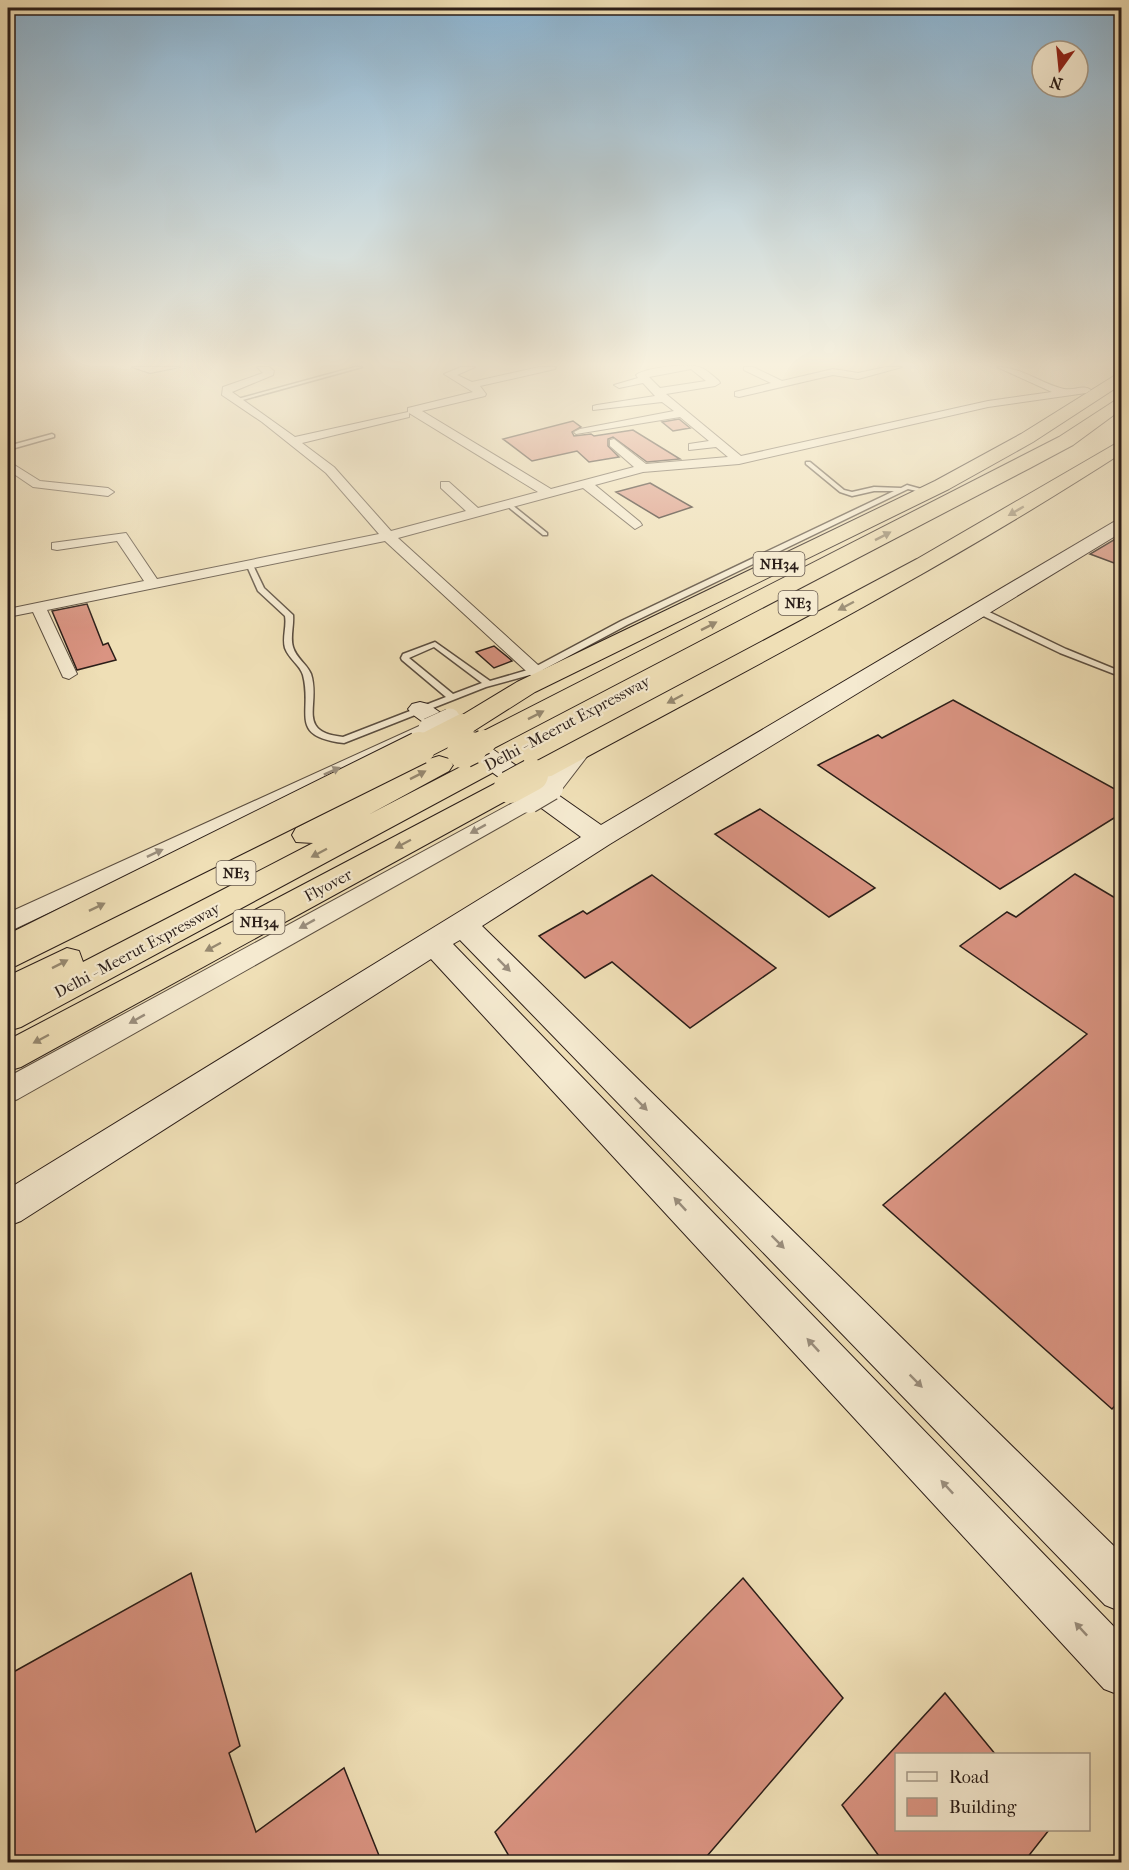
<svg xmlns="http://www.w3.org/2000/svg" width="1129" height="1870" font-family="'IM FELL French Canon',serif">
	<rect width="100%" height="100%" fill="#efdfb6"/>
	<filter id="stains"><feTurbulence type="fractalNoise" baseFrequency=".00333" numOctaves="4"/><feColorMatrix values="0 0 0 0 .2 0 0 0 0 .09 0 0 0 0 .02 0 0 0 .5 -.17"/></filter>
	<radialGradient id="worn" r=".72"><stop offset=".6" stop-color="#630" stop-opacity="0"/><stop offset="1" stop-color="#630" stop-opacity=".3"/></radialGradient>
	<path fill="#da9482" stroke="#2a1d18" stroke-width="1.5" d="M679,419L690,428L673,431L662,422Z
		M573,421L581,427L572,432L574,436L591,434L594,436L633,430L680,459L647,462L613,437L608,439V446L619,457L589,462L577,451L532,461L503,439Z
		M650,483L692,507L659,518L616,492Z
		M1122,535V566L1090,554Z
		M87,604L103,645L108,643L116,660L77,670L52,611Z
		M494,646L510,659L512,661L494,668L476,652Z
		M953,700L1122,793V813L1000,889L818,765L878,735L882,738Z
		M760,809L875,888L829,917L715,834Z
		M1075,874L1122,902V1398L1112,1409L883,1205L1087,1034L960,946L1007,912L1016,917Z
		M652,875L776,968L690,1028L612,962L585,978L539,936L583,911L587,914Z
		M191,1573L240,1746L229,1753L256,1832L344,1768L382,1863H8V1675Z
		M743,1578L843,1698L701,1863H513L495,1832Z
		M945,1693L996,1755H897V1830H1049L1023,1863H884L842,1805Z"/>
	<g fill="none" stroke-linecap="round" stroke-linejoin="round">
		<g stroke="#5b4e40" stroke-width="3">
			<path id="service" d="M355,367H362L239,401L234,400Z
				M52,434L54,435V437L8,450V446Z
				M806,462H810L844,490L852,492L874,487L901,488L907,485L932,492L929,494L908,489L627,625L537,673L486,687L344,743C287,736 313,713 303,675C300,665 289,659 285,648C282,638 287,626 285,616L258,591L246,564L252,563L264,588L293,615C294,626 290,637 293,647C296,658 307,664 311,674C321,705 295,732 343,737L446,697L402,660L401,658L403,654L435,642L490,681L531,669L621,621L894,491H874L852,496L840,492L806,464ZM434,647L482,683L453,694L409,658Z
				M507,504H511L547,533V535H543L507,506Z
				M977,609H983L1066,649L1122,672V677L1060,653L977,613Z"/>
		</g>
		<g stroke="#5b4e40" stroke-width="2">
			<path id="minor" d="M132,367H180L150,373Z
				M257,367H269L274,371L273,375L232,392L295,437L408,412V408L473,392L444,374L461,367H475L457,375L472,382L539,367H556L555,369L480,386L486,394L485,396L422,411L551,489L634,467L610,446V440L614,439L646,464L728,457L716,447L689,450V444L709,441L680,417L576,434L574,432L580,429L674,411L662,402L593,410V406L597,405L655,396L643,383L619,388L614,385L638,378L636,375C645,368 686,363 699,367C705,368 713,376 719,381L720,383L715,386L666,394L741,456L988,401L1052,392L997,367C1022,367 1041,384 1064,389C1074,391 1083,384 1091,390L1086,393L988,407L739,464L643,472L595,485L640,522L642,525L635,529L583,488L398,538L549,675L551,678L549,681H537L385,541L47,610L77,674L69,679L63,677L33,612L8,617V609L144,581L117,541L57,550L52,549V543L126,533L157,579L379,534L326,473L262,422L222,395L223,387L263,373ZM691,369L706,381L660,388L649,377ZM409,413L538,492L478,508L449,482H441V488L466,511L391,531L334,467L302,443L409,417Z
				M744,367H753L782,381L833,369L858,373L886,367H902L858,379L833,375L739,397L735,396V392L771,383L744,370Z
				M8,461L40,481L108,488L114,492L108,496L33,487L8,470Z"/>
		</g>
		<g stroke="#5b4e40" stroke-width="2">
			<path id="tertiary" d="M428,722L435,724L438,728L435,732L8,932V913Z
				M585,740L592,742L596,746L592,750L559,793H543L540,788L543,783L578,742Z
				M529,794L537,796L540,801L537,806L18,1099L8,1103V1077Z"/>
		</g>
		<g stroke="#2a1d18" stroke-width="2">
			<path id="secondary" d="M1122,517V532L610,844L482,926L1122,1554V1612L1105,1605L460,940L453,944L1122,1635V1696L1104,1689L431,959L21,1221L8,1226V1189L581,837L412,714L408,709L412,704L420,702L428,704L601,825Z"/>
		</g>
		<g stroke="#2a1d18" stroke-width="2">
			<path id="trunk" d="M1122,371V384L1033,442L949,489L535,692L472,732L463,734L454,732L450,726L454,720L517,682L935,481L1021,434Z
				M1122,440V453C935,574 737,675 542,781L532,784L522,781L518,775L522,769L917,559Z
				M510,778L520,781L524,787L520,793L21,1067L8,1071V1040L500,781Z"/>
		</g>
		<g stroke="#2a1d18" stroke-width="2">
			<path id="motorway" d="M1122,396V409L1073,445L1030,468L494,748L484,750L474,748L470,742L474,736L1059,437Z
				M439,756L449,759L453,765L449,771L368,815L472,761L482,758L492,761L496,767L492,773L21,1027L8,1031V976L67,948L79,951L83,962L313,843L296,842L292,835L296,828L429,759Z"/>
		</g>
		<use href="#service" fill="#f5ead0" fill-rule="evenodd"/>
		<use href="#minor" fill="#f5ead0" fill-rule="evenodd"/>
		<use href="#tertiary" fill="#f5ead0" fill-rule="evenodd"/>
		<use href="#secondary" fill="#f5ead0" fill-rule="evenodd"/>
		<use href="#trunk" fill="#efdfb6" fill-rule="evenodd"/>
		<use href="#motorway" fill="#efdfb6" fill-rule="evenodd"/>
		<g stroke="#5b4e40" stroke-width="20" stroke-linecap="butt">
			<path id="tertiary-bridge-far1" d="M428,728L450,718"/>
		</g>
		<g stroke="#5b4e40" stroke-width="26" stroke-linecap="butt">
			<path id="tertiary-bridge" d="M529,801L551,788"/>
		</g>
		<g stroke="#2a1d18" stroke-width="26" stroke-linecap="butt">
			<path id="trunk-bridge-far1" d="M416,750L463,726"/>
		</g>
		<g stroke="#2a1d18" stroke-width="34" stroke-linecap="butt">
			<path id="trunk-bridge" d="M510,787L532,775
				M8,952L419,748"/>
		</g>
		<g stroke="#2a1d18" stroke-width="26" stroke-linecap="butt">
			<path id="motorway-bridge-far1" d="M468,750L484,742"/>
		</g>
		<g stroke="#2a1d18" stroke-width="34" stroke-linecap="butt">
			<path id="motorway-bridge" d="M463,752L471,748"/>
		</g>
		<use href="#tertiary-bridge-far1" stroke="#f5ead0" stroke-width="19"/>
		<use href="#tertiary-bridge" stroke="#f5ead0" stroke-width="24"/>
		<use href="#trunk-bridge-far1" stroke="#efdfb6" stroke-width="24"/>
		<use href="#trunk-bridge" stroke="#efdfb6" stroke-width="32"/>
		<use href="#motorway-bridge-far1" stroke="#efdfb6" stroke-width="24"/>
		<use href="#motorway-bridge" stroke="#efdfb6" stroke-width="32"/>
	</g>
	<defs><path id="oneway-solid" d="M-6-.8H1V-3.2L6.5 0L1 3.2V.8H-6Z" transform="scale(1.5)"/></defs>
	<g fill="#96886f">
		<use href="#oneway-solid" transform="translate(1016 511) rotate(150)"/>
		<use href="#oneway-solid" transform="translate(883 536) rotate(-27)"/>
		<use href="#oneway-solid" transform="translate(846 606) rotate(152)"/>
		<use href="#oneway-solid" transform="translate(709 626) rotate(-27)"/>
		<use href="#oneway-solid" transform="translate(675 699) rotate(152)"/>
		<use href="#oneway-solid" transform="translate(536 715) rotate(-27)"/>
		<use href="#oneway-solid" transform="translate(418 775) rotate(-27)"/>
		<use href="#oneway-solid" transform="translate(403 844) rotate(152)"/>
		<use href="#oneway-solid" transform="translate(319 853) rotate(152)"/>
		<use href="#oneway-solid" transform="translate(97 907) rotate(-26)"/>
		<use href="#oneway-solid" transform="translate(213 947) rotate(152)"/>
		<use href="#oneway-solid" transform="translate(60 964) rotate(-27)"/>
		<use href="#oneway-solid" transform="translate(41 1039) rotate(152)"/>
	</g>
	<g fill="#9a8e7d">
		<use href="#oneway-solid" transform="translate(332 771) rotate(-24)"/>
		<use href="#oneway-solid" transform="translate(478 829) rotate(151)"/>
		<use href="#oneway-solid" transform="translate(155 853) rotate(-25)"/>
		<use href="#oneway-solid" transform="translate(307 924) rotate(151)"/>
		<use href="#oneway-solid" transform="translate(504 965) rotate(45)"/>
		<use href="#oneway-solid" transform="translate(137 1019) rotate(151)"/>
		<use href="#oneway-solid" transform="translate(641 1104) rotate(45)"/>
		<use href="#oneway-solid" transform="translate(680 1204) rotate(-133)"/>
		<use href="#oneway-solid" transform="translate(778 1242) rotate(45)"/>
		<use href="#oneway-solid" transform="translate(813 1345) rotate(-133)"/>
		<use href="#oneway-solid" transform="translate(916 1381) rotate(45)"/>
		<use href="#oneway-solid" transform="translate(947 1487) rotate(-133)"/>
		<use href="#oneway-solid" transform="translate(1081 1629) rotate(-133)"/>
	</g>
	<linearGradient id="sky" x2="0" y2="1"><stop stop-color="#8bb6d6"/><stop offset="0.58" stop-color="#f8f1de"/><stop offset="1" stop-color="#f8f1de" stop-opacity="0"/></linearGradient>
	<rect width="1129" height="628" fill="url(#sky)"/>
	<g text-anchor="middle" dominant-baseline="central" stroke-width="4.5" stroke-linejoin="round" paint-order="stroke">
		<g fill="#f5ead0" stroke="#675a4f" stroke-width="1.5">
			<rect x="753.5" y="552" width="51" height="24" rx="4.5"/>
			<rect x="778.5" y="591" width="39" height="24" rx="4.5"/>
			<rect x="216.5" y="861" width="39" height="24" rx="4.5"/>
			<rect x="233.5" y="910" width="51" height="24" rx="4.5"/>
		</g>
		<g font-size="15" font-weight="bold" fill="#2a1d18">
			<text x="779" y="564">NH34</text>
			<text x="798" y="603">NE3</text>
			<text x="236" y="873">NE3</text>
			<text x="259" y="922">NH34</text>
		</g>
		<g font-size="16" fill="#2a1d18" stroke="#f5ead0">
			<text transform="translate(567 723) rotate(-28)">Delhi - Meerut Expressway</text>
			<text transform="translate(328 885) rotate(-28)">Flyover</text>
			<text transform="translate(137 950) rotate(-28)">Delhi - Meerut Expressway</text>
		</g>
	</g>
	<rect width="1129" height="1870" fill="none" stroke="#efdfb6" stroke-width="30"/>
	<rect x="9" y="9" width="1111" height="1852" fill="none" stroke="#2a1d18" stroke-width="3"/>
	<rect x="15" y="15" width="1099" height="1840" fill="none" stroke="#2a1d18" stroke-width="1.5"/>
	<rect x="895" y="1753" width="195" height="78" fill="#f5ead0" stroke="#a49886" stroke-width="1.5"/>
	<rect x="907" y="1772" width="30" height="9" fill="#f5ead0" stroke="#a49886" stroke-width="1.5"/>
	<text x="949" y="1783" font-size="18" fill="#2a1d18">Road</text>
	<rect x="907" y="1798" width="30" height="18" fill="#da9482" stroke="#a49886" stroke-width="1.5"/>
	<text x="949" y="1813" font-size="18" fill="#2a1d18">Building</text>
	<g transform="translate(1060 69) rotate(195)"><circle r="28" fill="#f5ead0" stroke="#a49886" stroke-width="1.5"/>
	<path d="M0-4.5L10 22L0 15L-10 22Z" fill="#8f2418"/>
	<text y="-9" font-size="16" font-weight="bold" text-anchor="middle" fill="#2a1d18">N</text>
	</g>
	<rect width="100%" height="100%" filter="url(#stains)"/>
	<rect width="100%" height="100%" fill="url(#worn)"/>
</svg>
